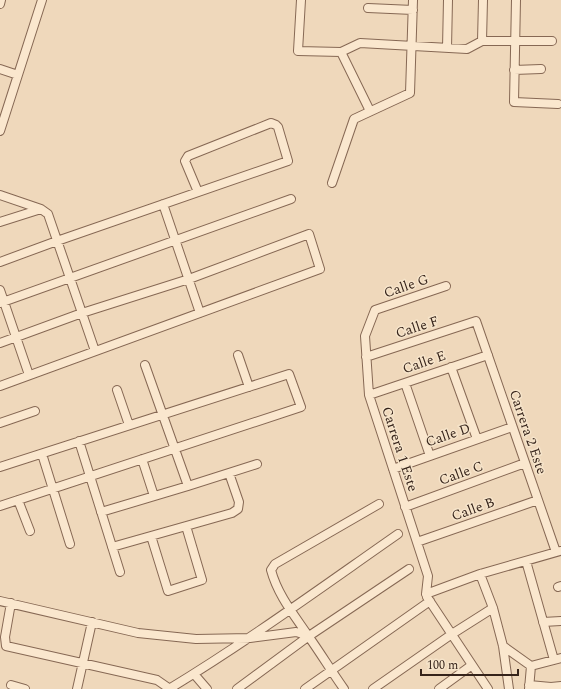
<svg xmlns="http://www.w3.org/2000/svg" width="561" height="689" font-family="Spectral,serif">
	<rect width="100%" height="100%" fill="#efd8bb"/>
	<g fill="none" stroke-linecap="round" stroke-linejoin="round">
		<g stroke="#866854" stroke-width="10">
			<path id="minor" d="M301,0L298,51L341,52L360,43L467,49L482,41H552
				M516,0L514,102L558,104
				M0,4L1,0
				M368,8L413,10
				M482,41L483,0
				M447,48L448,0
				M341,52L370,111
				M0,69L18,75
				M514,70L541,69
				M0,131L42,0
				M332,183L354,119L410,93L413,0
				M0,195L41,209L48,214L95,351
				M163,204L200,313
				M0,222L41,209
				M0,262L57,241L288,161L278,127L276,125L271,123L188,156L185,161L198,192
				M0,290L29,375
				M0,303L291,199
				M0,343L82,313L189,279L309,234L320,269L0,386
				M238,355L249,387
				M366,357L476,321L556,552
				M145,365L188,486
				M451,367L477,439
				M405,383L430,456
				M117,390L129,425
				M369,395L488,355
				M0,423L35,411
				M79,441L120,572
				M42,454L70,544
				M142,459L154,496
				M0,467L289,374L301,407L0,506
				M393,469L512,427
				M18,500L30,531
				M405,507L525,463
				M101,512L188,486L257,464
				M151,536L168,591L202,580L186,526
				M417,542L538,500
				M112,547L232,513L238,509L239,502L229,473
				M526,561L554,660
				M480,574L493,608L503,646L509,689
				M558,587L561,586
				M426,594L428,576L369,395L365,336L375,310L446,286
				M426,594L480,574L560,551
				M427,597L488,689
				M0,601L138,633L196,639L250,638L296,632L309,636L409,569
				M11,603L5,637L6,646L157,680L170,689
				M543,622L561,621
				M503,646L531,666
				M531,666L561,658
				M194,674L207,689
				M11,685L25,689
				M529,685L551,687L561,686
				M77,689L92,622
				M169,689C248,641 322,587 398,534
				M237,689L309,636
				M305,689L430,601
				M344,689C332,672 321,654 309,637C295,616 278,596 271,570L275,564L379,504
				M373,689L452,634L493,608
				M439,689L472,665
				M529,689L531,666"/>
		</g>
		<use href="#minor" stroke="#fae7ce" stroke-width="8"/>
	</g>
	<g text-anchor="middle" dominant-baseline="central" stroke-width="3" stroke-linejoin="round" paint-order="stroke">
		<g font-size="14" fill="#35231a" stroke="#f6e4ca">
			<text transform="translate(406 286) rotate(-19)">Calle G</text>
			<text transform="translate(417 327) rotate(-18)">Calle F</text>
			<text transform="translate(424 362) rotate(-19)">Calle E</text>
			<text transform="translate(528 432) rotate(71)">Carrera 2 Este</text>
			<text transform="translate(448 435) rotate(-19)">Calle D</text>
			<text transform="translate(400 449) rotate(72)">Carrera 1 Este</text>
			<text transform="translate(461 473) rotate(-20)">Calle C</text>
			<text transform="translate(473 509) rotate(-20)">Calle B</text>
		</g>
	</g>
	<path d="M421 669v6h97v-6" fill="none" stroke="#35231a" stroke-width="2"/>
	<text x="427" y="669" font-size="12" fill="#35231a" stroke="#f6e4ca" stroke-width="3" paint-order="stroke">100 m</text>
</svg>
